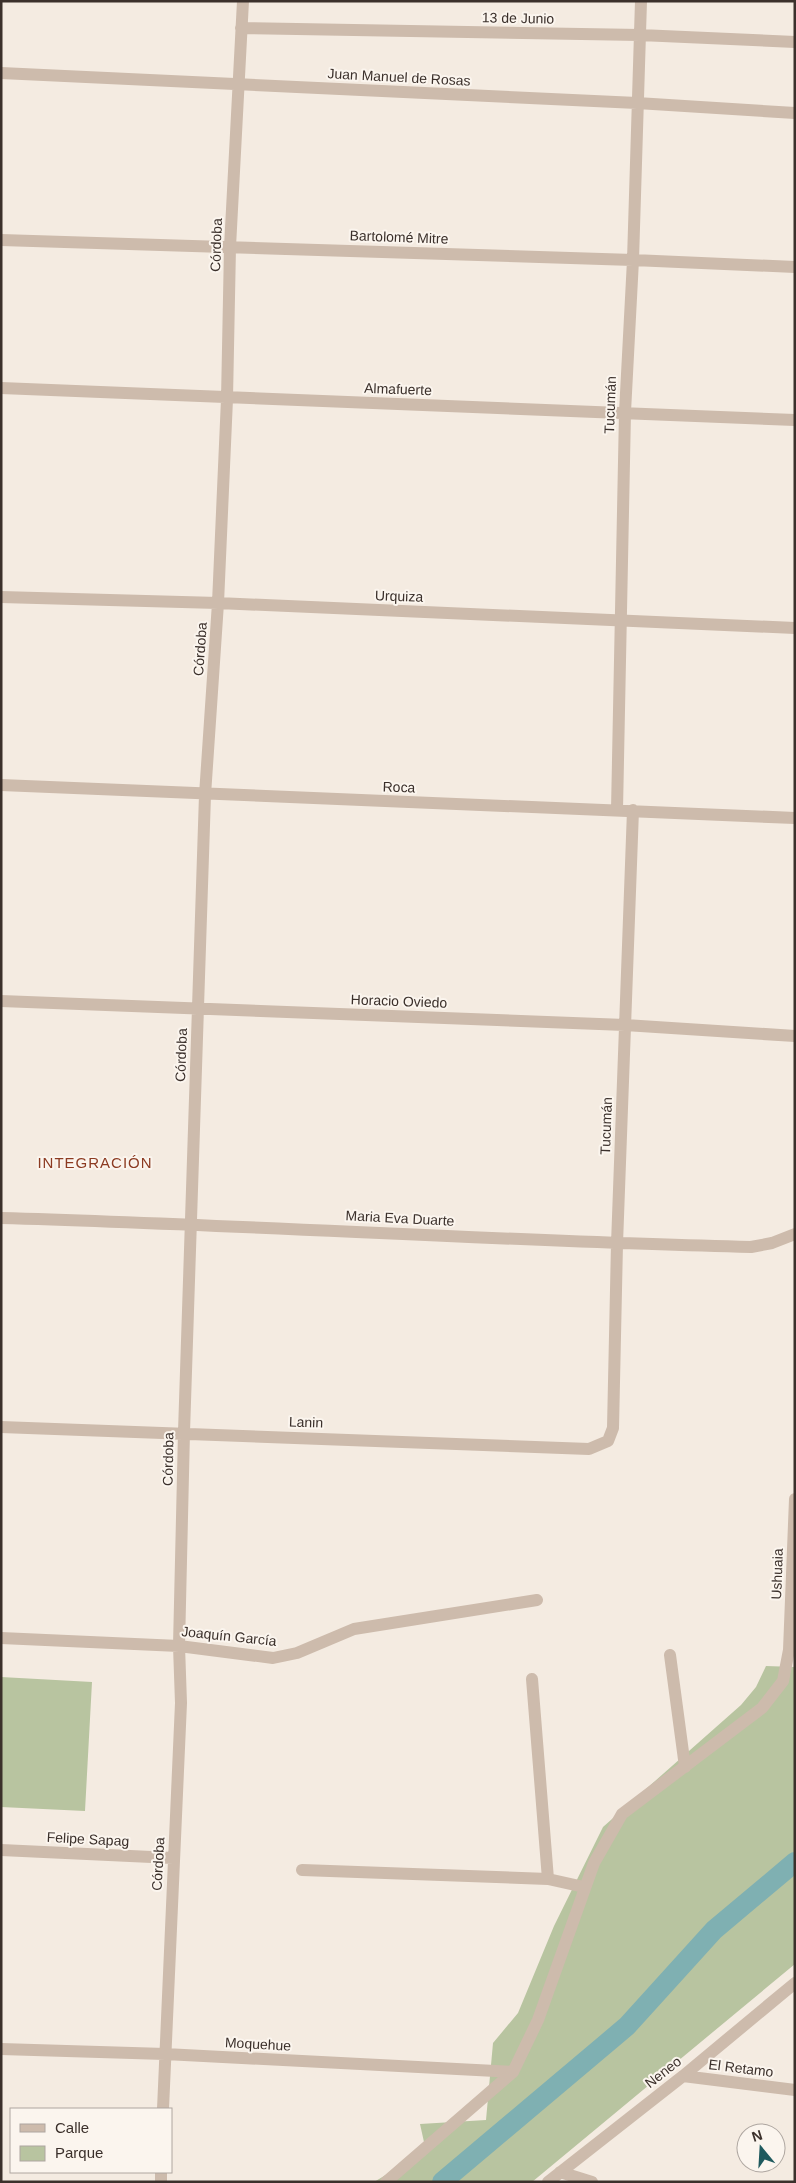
<svg xmlns="http://www.w3.org/2000/svg" width="796" height="2183" font-family="Arial,sans-serif">
	<rect width="100%" height="100%" fill="#f4ebe1"/>
	<path fill="#b8c4a0" d="M766,1666L795,1667V1964L532,2182H374L426,2151L420,2124L486,2120L493,2043L518,2013L554,1926L603,1827L741,1705L756,1687Z
		M1,1677L92,1682L85,1811L1,1807Z"/>
	<g fill="none" stroke-linecap="round" stroke-linejoin="round">
		<path stroke="#7fb0b2" stroke-width="20" d="M442,2182L627,2026L714,1930L795,1862"/>
		<path stroke="#cdbbac" stroke-width="12" d="M241,28L640,35L795,42
			M1,73L637,103L795,113
			M1,240L633,260L795,267
			M1,388L795,420
			M1,597L218,603L795,628
			M1,785L795,818
			M617,810L625,412L633,260L641,1
			M1,1001L625,1025L795,1036
			M1,1218C251,1225 501,1241 751,1247L772,1243L795,1234
			M1,1427L589,1449L608,1441L613,1428L617,1244L633,810
			M1,1638L179,1646L273,1658L297,1653L354,1629L537,1600
			M670,1655L685,1767
			M532,1679L548,1879
			M1,1850L173,1858
			M302,1870L548,1879L584,1887
			M1,2049L165,2054L513,2072
			M683,2076L795,2090
			M163,2109L181,1703L179,1646L184,1432L205,795L218,603L227,399L230,247L243,1
			M560,2172L592,2182
			M161,2182V2172
			M386,2182L513,2072L538,2020L594,1863L622,1814L762,1708L783,1681L789,1650L795,1499
			M548,2182L683,2076L795,1983"/>
	</g>
	<g text-anchor="middle" dominant-baseline="central" stroke-width="4" stroke-linejoin="round" paint-order="stroke">
		<g font-size="14" fill="#3b302b" stroke="#fbf5ee">
			<text transform="translate(518 18) rotate(1)">13 de Junio</text>
			<text transform="translate(399 77) rotate(3)">Juan Manuel de Rosas</text>
			<text transform="translate(399 237) rotate(2)">Bartolomé Mitre</text>
			<text transform="translate(216 245) rotate(-88)">Córdoba</text>
			<text transform="translate(398 389) rotate(2)">Almafuerte</text>
			<text transform="translate(610 405) rotate(-88)">Tucumán</text>
			<text transform="translate(399 596) rotate(2)">Urquiza</text>
			<text transform="translate(200 649) rotate(-86)">Córdoba</text>
			<text transform="translate(399 787) rotate(2)">Roca</text>
			<text transform="translate(399 1001) rotate(2)">Horacio Oviedo</text>
			<text transform="translate(181 1055) rotate(-88)">Córdoba</text>
			<text transform="translate(606 1126) rotate(-88)">Tucumán</text>
			<text transform="translate(400 1218) rotate(3)">Maria Eva Duarte</text>
			<text transform="translate(306 1422) rotate(2)">Lanin</text>
			<text transform="translate(168 1459) rotate(-89)">Córdoba</text>
			<text transform="translate(777 1574) rotate(-88)">Ushuaia</text>
			<text transform="translate(229 1636) rotate(6)">Joaquín García</text>
			<text transform="translate(88 1839) rotate(3)">Felipe Sapag</text>
			<text transform="translate(158 1864) rotate(-87)">Córdoba</text>
			<text transform="translate(258 2044) rotate(3)">Moquehue</text>
			<text transform="translate(741 2068) rotate(7)">El Retamo</text>
			<text transform="translate(663 2072) rotate(-38)">Neneo</text>
		</g>
		<g font-size="15" letter-spacing="1" fill="#8c3b22" stroke="#fbf5ee">
			<text x="95" y="1162">INTEGRACIÓN</text>
		</g>
	</g>
	<rect width="796" height="2183" fill="none" stroke="#3b302b" stroke-width="5"/>
	<rect x="10" y="2108" width="162" height="65" fill="#fbf5ee" stroke="#aea6a0"/>
	<rect x="20" y="2124" width="25" height="8" fill="#cdbbac" stroke="#aea6a0"/>
	<text x="55" y="2133" font-size="15" fill="#3b302b">Calle</text>
	<rect x="20" y="2146" width="25" height="15" fill="#b8c4a0" stroke="#aea6a0"/>
	<text x="55" y="2158" font-size="15" fill="#3b302b">Parque</text>
	<g transform="translate(761 2148) rotate(342)"><circle r="24" fill="#fbf5ee" stroke="#aea6a0"/>
	<path d="M0-4L9 19L0 12L-9 19Z" fill="#1f5a5e"/>
	<text y="-8" font-size="14" font-weight="bold" text-anchor="middle" fill="#3b302b">N</text>
	</g>
</svg>
